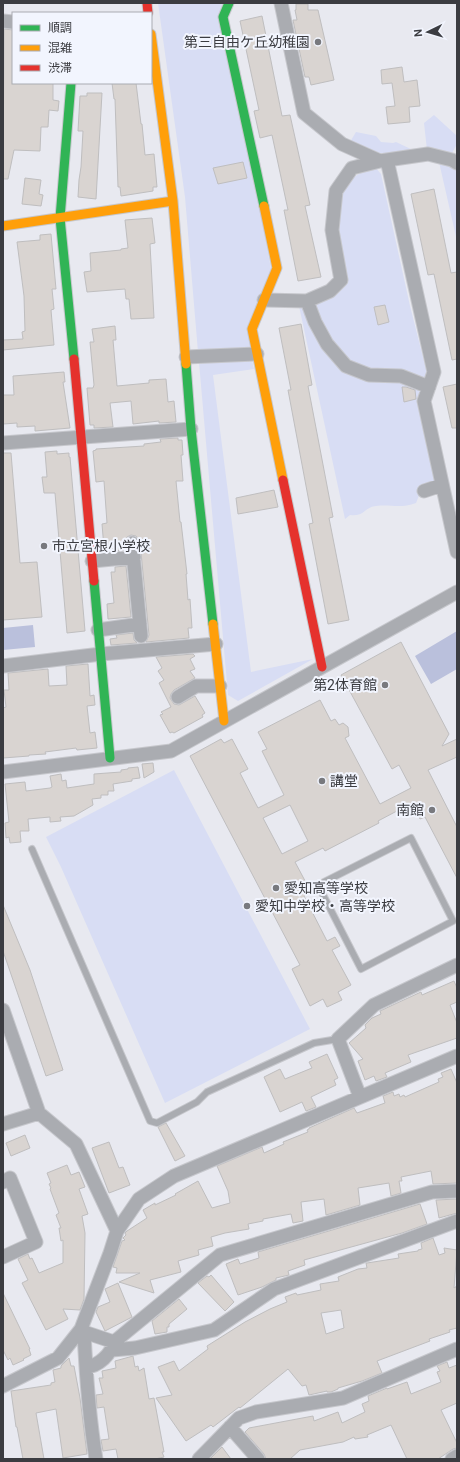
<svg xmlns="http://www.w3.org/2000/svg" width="460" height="1462" font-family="Roboto,'Noto Sans JP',sans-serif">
	<rect width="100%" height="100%" fill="#e8e9f0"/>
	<path fill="#d8ddf4" d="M158,3H222L271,269L250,349L198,352L185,197Z
		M434,115L457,136V144L451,155L427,150L424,123Z
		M356,132L376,136L381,142L393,143L396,142L415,151L390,154L371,152L350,142Z
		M439,162L457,170V241Z
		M374,166L381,174L410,306L427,373L417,398L435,483L420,493L416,503C400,509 391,504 376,506C364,507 365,517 350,515L345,519L299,306L339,289C338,262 330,205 348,183C354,175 365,171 374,166Z
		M252,360L254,369L213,375L251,672L313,659L238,701L228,695L199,362Z
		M174,770L310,1029L165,1103L61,867L46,837Z"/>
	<path fill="#bac0dc" d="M33,625L35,647L3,650V628Z
		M457,631V669L431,684L415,656Z"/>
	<path fill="#d9d4d1" stroke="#bfbebf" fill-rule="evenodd" d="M296,4H308V10H318L334,80L311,85L309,77H305L293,20H297L295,10H296Z
		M262,16L282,116L290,115L310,205L305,206L321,277L298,281L284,210H288L272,135L260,138L254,111L259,110L240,21Z
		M4,29L13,30V83H53V100L59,101L58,111L49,110L48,127H41L40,151L14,150L8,179H3Z
		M402,67L404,82L417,80L420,106L409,107L410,122L388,124L386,107L395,106L392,83L382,84L381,70Z
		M112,83H136L141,124H142L145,155L154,154L157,187H153V191L121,196L120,187H118L115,99H114Z
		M87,93H102L96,199L78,197L79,180L81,167L83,131H78L80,96H87Z
		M243,162L247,178L218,184L213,168Z
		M25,178L41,180L39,194L43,195L41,206L22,204Z
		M434,189L451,273L457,272V359L452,360L434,274L428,275L411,194Z
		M152,218L155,243L150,244L154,318L131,319L129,299H126L125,289L87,292L84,272L91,271L90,253L121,250V249L128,248L125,220Z
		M51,234L56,289H52L54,309L51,310L54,345L3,350V340L23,339L22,332L25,331L24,296L17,242L40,240V235Z
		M385,305L389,322L378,325L374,307Z
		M301,324L312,385L308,386L333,517L329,518L349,620L328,624L309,524L313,523L288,390H291L279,328Z
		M115,326L116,340H113L117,386L149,383V380L166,379L168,402L174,401L176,422L159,423V421L133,424L131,401L110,403L113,427L94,428V425H90L87,388H93L94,385L90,342H94L92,329Z
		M64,372L65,382H63L70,428L35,431V426L17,427V423L3,424V395H14L13,376Z
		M457,384V428H452L443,387Z
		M402,387H406L415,390L416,399L404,402Z
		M178,438V440H182L183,455H181L183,481H176L180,522H181L187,574H186L188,600L190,599L192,628H188L189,638L146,642L149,635L140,542L136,536L131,535L127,537L125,540V550L111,551L110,548H104L102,524L107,523L104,481L96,482L93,451L96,450V449L144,446V444L161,442L160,439Z
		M57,451V454L69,453V457H70L85,631L67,633L55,493H44L42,477H47L45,452Z
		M3,453H11L20,563L37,562L42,617L3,620Z
		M274,490L278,507L238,514L236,498Z
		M126,566L131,617L108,619L107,604L114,603L111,572H115V567Z
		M133,633L134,640L137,643L111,645L110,639L117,638L116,635Z
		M401,642L449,734L442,746L457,739V757L428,770L457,827V878L425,817L420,819L412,803L378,821L379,823L325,851L323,848L295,862L311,892L304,896L327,941L335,937L340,946L332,950L351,985L338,992L342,1000L327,1007L323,999L310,1006L292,969L300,965L190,756L221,739L224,743L232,739L248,769L240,773L258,808L284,795L262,751L267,749L258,732L320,700L331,721L335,719L339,725L343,723L348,727L349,736L345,738L380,804L411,788L399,765L392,769L341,675ZM290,805L308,841L282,854L263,818Z
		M193,654L195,656L190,659L195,669L190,671L195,678L174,690L171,694L170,698L174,704L179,705L195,696L205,713L202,715L203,717L174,733L172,732L170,733L160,715L163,714L161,712L171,707L159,683L164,680L158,671L162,668L156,657Z
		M88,664L90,696L94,695L95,705L87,706L90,733L95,732L97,748L77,750L76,748L45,752L46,754L29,755V756L3,758V708L6,707L4,690H9L8,673L48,669L49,686L67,685L66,666Z
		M153,763L154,772L144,778L142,764Z
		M138,767L140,778L132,779V781L113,784L114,791H108V795H101V798L92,799L93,805L74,816L60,817L61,821L50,822V817L28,819L29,831H20L21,842L10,843L9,837L6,838L5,823L9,822L5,784L25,782L26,791L50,788L52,787L50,776L61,774L62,781L66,780L67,788L94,784V774L121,772V770L128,769V768Z
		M3,905L30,970L63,1070L46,1076L3,951Z
		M454,981L457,988V1002L450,1005L457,1023V1038L408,1055L411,1062L385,1073L387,1077L376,1081L374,1076L365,1080L358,1061L363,1059L349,1043L366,1028L365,1025L372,1018L381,1014L380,1011L395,1004L421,992L422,995Z
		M327,1054L338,1078L334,1080L336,1085L311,1097L316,1107L306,1111L302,1102L280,1112L264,1077L280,1069L285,1079L312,1068L309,1062Z
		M451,1069L457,1083V1183L433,1184L431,1171L401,1177L402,1181H399L401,1193L391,1196L389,1183L358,1188L360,1205L326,1215L324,1199L301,1202L303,1221L293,1223L291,1214L263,1219V1221L248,1224L249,1229L225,1233L211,1237L213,1246L198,1250L199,1255L178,1261L181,1272L150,1280L154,1293L119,1282L140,1273H116L117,1268L113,1267L122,1241L125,1240L123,1238L126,1235L125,1233L127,1231L147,1218L143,1210L155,1203V1205L176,1195L175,1194L198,1181L212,1208L230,1203L228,1191L217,1166L262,1147L264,1153L284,1144L283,1142L308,1132L307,1130L309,1129V1128L354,1108L357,1113L385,1103L383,1096L393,1092L394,1096L399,1094L400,1097L404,1095L405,1097L439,1082L438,1079L443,1077L441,1073Z
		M166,1123L185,1156L175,1161L158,1127Z
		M25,1135L30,1148L11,1156L6,1143Z
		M109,1142L119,1168L123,1167L130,1185L109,1193L92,1148Z
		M67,1165L71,1175L79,1172L85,1187L79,1189L88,1214L82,1216L85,1233L84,1299L80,1310L63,1309L68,1319L46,1330L22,1283L28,1280L18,1259L28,1254L30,1259L32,1258L39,1273L63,1263V1240L61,1241L59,1228H61L56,1215L59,1213L50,1189L51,1188L49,1184L51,1183L47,1173Z
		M457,1199V1213L439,1218L436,1200Z
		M420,1204L427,1224L402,1233L304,1260L305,1265L288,1271L289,1275L276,1278V1280L262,1287L238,1295L226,1264L238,1259L240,1264L259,1258L258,1252Z
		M433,1238L439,1255L445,1253L444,1248L457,1250L454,1288L457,1286V1328L449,1330L450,1332L429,1339L430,1341L377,1361L382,1373L362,1381L338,1388V1389L331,1392H327V1391L309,1395L306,1385L302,1386L288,1369L240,1408L239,1407L213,1427L211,1425L186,1441L156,1398L172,1395L158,1367L174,1361L179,1371L208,1349L207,1346L245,1322L270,1309L287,1302L285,1297L296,1293L297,1295L321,1290L320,1284L339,1281L338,1277L358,1269L367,1268L366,1263H367L399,1258L398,1254L418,1251V1250L422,1249L421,1243ZM341,1310L344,1328L326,1334L321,1313Z
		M211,1275L234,1302L225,1311L198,1283L207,1276L209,1277Z
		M118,1283L132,1317L105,1331L96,1312L98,1307L110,1302L105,1289Z
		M3,1293L30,1349H29L31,1355L23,1359L24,1360L13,1365L10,1358L8,1360L3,1350Z
		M179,1299L187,1309L169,1324V1327H167V1332L155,1334L152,1321Z
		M133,1356L135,1367L138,1366L139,1371L144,1368L149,1399L154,1398L164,1452H162L164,1457L155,1459H118L116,1449L103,1451L101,1440L109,1439L104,1407L97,1408L96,1395L103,1394L99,1378H103L102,1371L116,1368L115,1361Z
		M69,1358L71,1366H74L80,1398L87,1454L63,1458L56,1409L36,1413L44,1459H23L17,1427H16L11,1391L51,1385V1383L55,1382L53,1370L61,1368V1366Z
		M447,1362L449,1368L457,1365V1403L441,1410L457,1443V1448L453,1449L438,1459H407L391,1425L367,1435L368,1437L355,1439L354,1437L343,1442L300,1450L290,1459H266L264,1454L245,1432L249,1428L313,1416L314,1421L338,1412L342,1423L365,1412L362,1404L369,1401L368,1396L387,1388V1389L407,1382L411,1394L441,1382L437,1372L440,1371L437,1366Z
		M222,1447L231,1459H210Z"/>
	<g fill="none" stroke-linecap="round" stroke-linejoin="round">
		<g stroke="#c6c7cc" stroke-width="8">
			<path id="lane" d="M411,838L453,921L361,969L318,885Z
				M32,849L150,1121L157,1123L197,1102L207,1092L314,1043L338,1039"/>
		</g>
		<g stroke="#c6c7cc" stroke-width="15">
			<path id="street" d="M281,3L304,113L342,144L380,161L428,154L452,160L457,163
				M3,21L13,22
				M387,160L434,372L424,401L457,552
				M264,300L307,301L330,291L341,280L332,230L336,191L352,168L380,161
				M307,301L315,322L327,344L346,366L369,375L401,376L429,387
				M186,357L257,354
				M3,443L191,429
				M424,491L442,485
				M132,543L141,636
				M92,561L134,557
				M98,630L140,624
				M3,666L101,654L216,644
				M178,697L196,686H220
				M3,772L171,751L457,592
				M3,1010L39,1113L76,1144L117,1231
				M360,1097L338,1039L374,1005L457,965
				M3,1124L39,1113
				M3,1182L10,1178L36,1242L3,1257
				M114,1342L220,1255L432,1192L457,1191
				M112,1350L135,1348L214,1330L274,1289L457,1221
				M86,1367C99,1366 111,1354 114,1342L84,1332C86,1374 89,1417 96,1459
				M3,1386L58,1358L81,1329L110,1253L117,1231L139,1199L174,1176L457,1056
				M230,1427L258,1459
				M199,1459L239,1418L256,1412L343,1398L457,1349
				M452,1459L457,1456"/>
		</g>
		<g stroke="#c6c7cc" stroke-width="11">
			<path id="fast" d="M229,3L223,17L264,206
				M71,83L60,218L74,359
				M186,364L191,429L213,624
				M94,581L110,758"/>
		</g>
		<g stroke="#c6c7cc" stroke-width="11">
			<path id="slow" d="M151,34L173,201L186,364
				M264,206L277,268L252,329L283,480
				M3,226L173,201
				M213,624L224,721"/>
		</g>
		<g stroke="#c6c7cc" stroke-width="11">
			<path id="jam" d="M147,3L148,13
				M74,359L94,581
				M283,480L322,667"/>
		</g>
		<use href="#lane" stroke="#aaacb1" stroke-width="6"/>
		<use href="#street" stroke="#aaacb1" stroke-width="13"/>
		<use href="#fast" stroke="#30b455" stroke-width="9"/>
		<use href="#slow" stroke="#ff9f0a" stroke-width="9"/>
		<use href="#jam" stroke="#e5322d" stroke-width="9"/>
	</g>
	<g fill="#78797e" stroke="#f2f5fe" stroke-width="1.5">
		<circle cx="318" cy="42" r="4"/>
		<circle cx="44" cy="546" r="4"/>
		<circle cx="385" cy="685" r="4"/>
		<circle cx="322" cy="781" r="4"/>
		<circle cx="432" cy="810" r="4"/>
		<circle cx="276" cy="888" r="4"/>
		<circle cx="247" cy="906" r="4"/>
	</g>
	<g text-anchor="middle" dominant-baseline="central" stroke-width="4" stroke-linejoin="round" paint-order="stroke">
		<g font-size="14" fill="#3b3c41" stroke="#f2f5fe" text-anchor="start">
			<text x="310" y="42" text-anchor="end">第三自由ケ丘幼稚園</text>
			<text x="52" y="546">市立宮根小学校</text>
			<text x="377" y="685" text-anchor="end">第2体育館</text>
			<text x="330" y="781">講堂</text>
			<text x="424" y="810" text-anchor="end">南館</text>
			<text x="284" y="888">愛知高等学校</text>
			<text x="255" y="906">愛知中学校・高等学校</text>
		</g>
	</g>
	<rect width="460" height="1462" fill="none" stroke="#3b3c41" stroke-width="8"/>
	<rect x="12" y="12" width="140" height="72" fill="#f2f5fe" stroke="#a9abb2"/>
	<rect x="20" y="25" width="20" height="6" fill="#30b455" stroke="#a9abb2"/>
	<text x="48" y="32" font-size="12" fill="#3b3c41">順調</text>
	<rect x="20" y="45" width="20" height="6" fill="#ff9f0a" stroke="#a9abb2"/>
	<text x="48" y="52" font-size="12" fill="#3b3c41">混雑</text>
	<rect x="20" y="65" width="20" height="6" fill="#e5322d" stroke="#a9abb2"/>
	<text x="48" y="72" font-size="12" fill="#3b3c41">渋滞</text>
	<g transform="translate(428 32) rotate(265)" stroke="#f2f5fe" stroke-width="3" paint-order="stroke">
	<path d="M0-3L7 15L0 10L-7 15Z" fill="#3b3c41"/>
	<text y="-6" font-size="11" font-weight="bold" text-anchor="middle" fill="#3b3c41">N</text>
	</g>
</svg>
